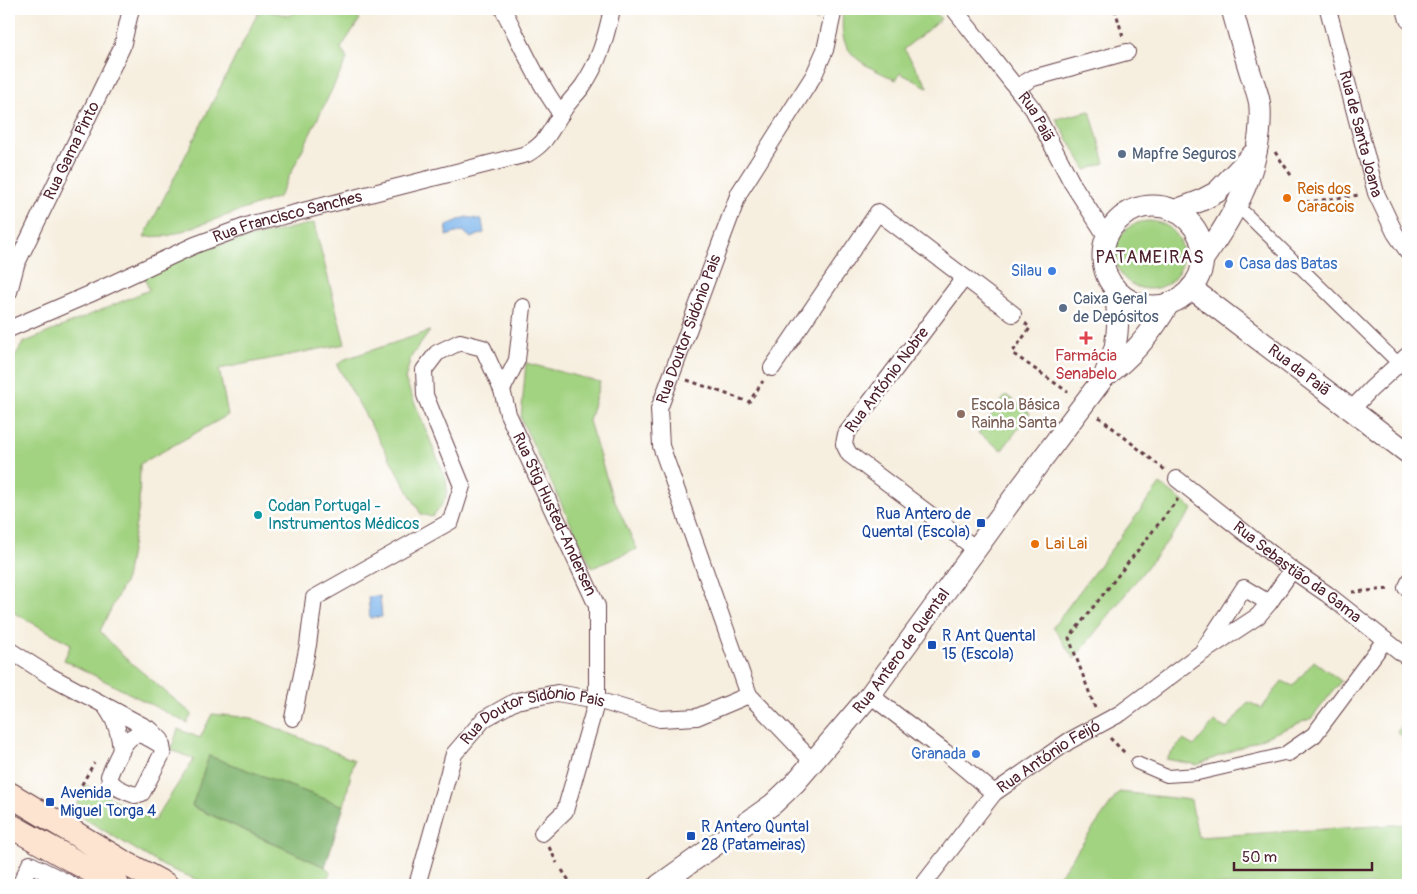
<svg xmlns="http://www.w3.org/2000/svg" width="1417" height="894" font-family="Pangolin,sans-serif">
	<rect width="100%" height="100%" fill="#fff"/>
	<filter id="ink" filterUnits="userSpaceOnUse"><feTurbulence type="fractalNoise" baseFrequency=".02" numOctaves="2"/><feDisplacementMap in="SourceGraphic" scale="10" xChannelSelector="R" yChannelSelector="G"/><feConvolveMatrix kernelMatrix="1 2 1 2 8 2 1 2 1" color-interpolation-filters="sRGB"/></filter>
	<filter id="wash" filterUnits="userSpaceOnUse"><feTurbulence type="fractalNoise" baseFrequency=".0096" numOctaves="4" result="noise"/><feDisplacementMap in="SourceGraphic" scale="20" xChannelSelector="R" yChannelSelector="G"/><feGaussianBlur stdDeviation="1.12" result="paint"/><feColorMatrix in="noise" values="0 0 0 0 0 0 0 0 0 0 0 0 0 0 0 0 0 1.4 0 .05"/><feComposite in="paint" operator="in"/></filter>
	<g filter="url(#wash)">
		<rect width="100%" height="100%" fill="#f6eede"/>
		<path fill="#a2d381" stroke="#767956" d="M260,9L290,16L296,9H344L360,19L341,48L347,59L279,197L168,236L144,237Z
			M842,9H933L941,19L904,49L929,88L900,73L896,80C878,71 851,62 844,40C841,31 843,18 842,9Z
			M1090,111L1105,163L1086,170L1056,119Z
			M1115 255a34 34 0 1 1 68 0a34 34 0 1 1-68 0Z
			M314,223L345,344L219,369L228,415L140,464L139,507L126,579L100,631L123,656L192,714L187,723L64,660L71,644L9,610V376L15,356L23,343L149,290L144,276L195,250Z
			M430,331L411,357L405,379L446,479C449,499 444,502 432,517L421,514L337,365L345,359Z
			M526,363L600,382L589,421L611,493L637,549L592,568L521,419Z
			M1006,395L1030,413L1002,450L978,433Z
			M1160,484L1193,509L1074,659L1053,627Z
			M1314,661L1341,681L1312,718L1197,765L1166,759L1183,740L1194,746L1214,722L1227,729L1248,702L1262,708L1282,681L1293,686Z
			M212,714L252,718L354,760L344,806L209,756L193,807L325,867L331,872L323,885H211L165,867L73,812L86,785L154,821L194,759L171,750L178,729L200,738Z
			M1408,717V741L1397,732Z
			M1119,792L1191,800L1198,837L1408,824V885H1053Z"/>
		<path fill="#81b56f" stroke="#666a4d" d="M799,9H820L817,21Z
			M209,756L344,806L325,867L192,806Z"/>
		<path fill="#7ab4eb" stroke="#626a8b" d="M466,217L482,220L484,233L471,238L463,231L446,236L447,225Z
			M380,596L382,617L370,618L368,597Z"/>
	</g>
	<g filter="url(#ink)">
		<g fill="none" stroke-linecap="round" stroke-linejoin="round">
			<g stroke="#643e46" stroke-width="14">
				<path id="pedestrian" d="M1245,213L1399,364
					M1404,588L1408,580
					M1137,763L1167,776L1198,774L1288,753"/>
			</g>
			<g stroke="#643e46" stroke-width="18">
				<g id="minor">
					<path d="M503,9C521,44 537,81 561,114"/>
					<path id="s1" d="M954,9L1033,109L1072,183L1106,236"/>
					<path id="s2" d="M1328,9L1376,193L1395,233L1408,252"/>
					<path d="M1405,9L1408,20"/>
					<path d="M1017,87L1033,78L1127,52"/>
					<path d="M964,278L846,434L844,444L849,454L976,549"/>
					<path id="s3" d="M9,292L16,265L122,47L131,9"/>
					<path id="s4" d="M523,307L517,360L502,390L508,414L597,606V700L565,811L542,833"/>
					<path id="s5" d="M9,329L90,294L195,245L252,224L527,154C548,142 550,130 563,111C568,102 576,95 582,87C599,63 606,37 612,9"/>
					<path d="M772,368L878,212L1013,314"/>
					<path d="M1351,410L1371,389L1408,355"/>
					<path id="s6" d="M1177,479L1292,570L1327,594L1408,658"/>
					<path d="M1204,649L1244,588L1269,603"/>
					<path d="M9,650L50,676L151,730L161,740L163,752L142,793L135,795C125,791 111,788 109,776C114,765 126,731 141,735C148,737 156,742 162,746"/>
					<path d="M870,695L945,752L994,793"/>
					<path d="M105,706C116,721 120,734 121,752"/>
					<path d="M293,718L308,645L314,598L451,521L462,486L425,395L424,370L437,353L460,342L483,348L502,390"/>
					<path d="M1288,753L1314,735L1385,640"/>
					<path id="s7" d="M813,762L749,695L661,446L659,409L739,193L814,75L825,50L834,9"/>
					<path d="M20,885L30,864L72,885"/>
					<path id="s8" d="M417,885L454,754L484,719L516,701L557,693L597,700L660,719L697,717L749,695"/>
					<path id="s9" d="M923,885L994,793L1069,741L1121,713L1200,654L1258,616L1269,603L1292,570"/>
				</g>
			</g>
			<g stroke="#643e46" stroke-width="23">
				<g id="tertiary">
					<circle cx="1153" cy="256" r="50"/>
					<path d="M1176,210L1200,201L1217,192L1253,154"/>
					<path d="M1203,259C1235,215 1263,164 1260,108C1260,97 1254,85 1251,75C1244,53 1238,31 1232,9"/>
					<path id="s10" d="M1191,288L1408,453"/>
					<path d="M1104,377C1132,357 1152,333 1169,303"/>
					<path id="s11" d="M659,885L773,804L795,783L870,695L1022,486L1104,377L1115,348L1117,333L1118,318L1115,289"/>
				</g>
			</g>
			<g stroke="#643e46" stroke-width="26">
				<path id="secondary" d="M9,794L121,861L166,885
					M9,825L117,885"/>
			</g>
			<path stroke="#643e46" stroke-width="3" stroke-dasharray="4 4" stroke-linecap="butt" d="M1115,9L1123,37
				M1275,152L1293,178
				M1306,202L1360,195
				M1025,323L1030,328L1012,353L1068,392
				M687,380L749,402L763,381
				M1099,417L1165,470
				M1352,592L1391,589
				M1095,708L1069,638L1178,499
				M1110,738L1127,755
				M61,792L73,800L94,763
				M549,847L557,863
				M562,870L572,885"/>
			<use href="#pedestrian" stroke="#fff" stroke-width="12"/>
			<use href="#minor" stroke="#fff" stroke-width="16"/>
			<use href="#tertiary" stroke="#fff" stroke-width="21"/>
			<use href="#secondary" stroke="#fde4d1" stroke-width="24"/>
		</g>
	</g>
	<g fill="#5c6f8a" stroke="#fff" stroke-width="2">
		<circle cx="1122" cy="154" r="5"/>
		<circle cx="1063" cy="308" r="5"/>
	</g>
	<g fill="#e8710a" stroke="#fff" stroke-width="2">
		<circle cx="1287" cy="198" r="5"/>
		<circle cx="1035" cy="544" r="5"/>
	</g>
	<g fill="#3f7fe0" stroke="#fff" stroke-width="2">
		<circle cx="1229" cy="264" r="5"/>
		<circle cx="1052" cy="271" r="5"/>
		<circle cx="976" cy="754" r="5"/>
	</g>
	<path fill="#e0444e" stroke="#fff" stroke-width="2" d="M1083.5 330.5h5v5h5v5h-5v5h-5v-5h-5v-5h5z"/>
	<circle fill="#8d6e63" stroke="#fff" stroke-width="2" cx="961" cy="414" r="5"/>
	<circle fill="#0f9aa8" stroke="#fff" stroke-width="2" cx="258" cy="515" r="5"/>
	<g fill="#1a4fb4" stroke="#fff" stroke-width="2">
		<rect x="976" y="518" width="10" height="10" rx="2.5"/>
		<rect x="927" y="640" width="10" height="10" rx="2.5"/>
		<rect x="45" y="797" width="10" height="10" rx="2.5"/>
		<rect x="686" y="831" width="10" height="10" rx="2.5"/>
	</g>
	<g text-anchor="middle" dominant-baseline="central" stroke-width="5" stroke-linejoin="round" paint-order="stroke">
		<g font-size="16" fill="#4a1f2b" stroke="#fff">
			<text stroke="none"><textPath href="#s1" startOffset="136">Rua Paiã</textPath></text>
			<text stroke="none"><textPath href="#s2" startOffset="129">Rua de Santa Joana</textPath></text>
			<text stroke="none"><textPath href="#s3" startOffset="155">Rua Gama Pinto</textPath></text>
			<text stroke="none"><textPath href="#s5" startOffset="301">Rua Francisco Sanches</textPath></text>
			<text stroke="none"><textPath href="#s7" startOffset="479">Rua Doutor Sidónio Pais</textPath></text>
			<text stroke="none"><textPath href="#s10" startOffset="136">Rua da Paiã</textPath></text>
			<text transform="translate(887 380) rotate(-53)">Rua António Nobre</text>
			<text stroke="none"><textPath href="#s4" startOffset="222">Rua Stig Husted-Andersen</textPath></text>
			<text stroke="none"><textPath href="#s6" startOffset="152">Rua Sebastião da Gama</textPath></text>
			<text stroke="none"><textPath href="#s11" startOffset="340">Rua Antero de Quental</textPath></text>
			<text stroke="none"><textPath href="#s8" startOffset="230">Rua Doutor Sidónio Pais</textPath></text>
			<text stroke="none"><textPath href="#s9" startOffset="182">Rua António Feijó</textPath></text>
		</g>
		<g font-size="16" fill="#4e5e75" stroke="#fff" text-anchor="start">
			<text x="1132" y="154">Mapfre Seguros</text>
			<text x="1073" y="299">Caixa Geral<tspan x="1073" dy="18">de Depósitos</tspan></text>
		</g>
		<g font-size="16" fill="#c56008" stroke="#fff" text-anchor="start">
			<text x="1297" y="189">Reis dos<tspan x="1297" dy="18">Caracois</tspan></text>
			<text x="1045" y="544">Lai Lai</text>
		</g>
		<g font-size="16" fill="#366cbe" stroke="#fff" text-anchor="end">
			<text x="1239" y="264" text-anchor="start">Casa das Batas</text>
			<text x="1042" y="271">Silau</text>
			<text x="966" y="754">Granada</text>
		</g>
		<g font-size="16" fill="#be3a42" stroke="#fff">
			<text x="1086" y="356">Farmácia<tspan x="1086" dy="18">Senabelo</tspan></text>
		</g>
		<g font-size="16" fill="#785e54" stroke="#fff" text-anchor="start">
			<text x="971" y="405">Escola Básica<tspan x="971" dy="18">Rainha Santa</tspan></text>
		</g>
		<g font-size="16" fill="#0d838f" stroke="#fff" text-anchor="start">
			<text x="268" y="506">Codan Portugal -<tspan x="268" dy="18">Instrumentos Médicos</tspan></text>
		</g>
		<g font-size="16" fill="#164399" stroke="#fff" text-anchor="start">
			<text x="971" y="514" text-anchor="end">Rua Antero de<tspan x="971" dy="18">Quental (Escola)</tspan></text>
			<text x="942" y="636">R Ant Quental<tspan x="942" dy="18">15 (Escola)</tspan></text>
			<text x="60" y="793">Avenida<tspan x="60" dy="18">Miguel Torga 4</tspan></text>
			<text x="701" y="827">R Antero Quntal<tspan x="701" dy="18">28 (Patameiras)</tspan></text>
		</g>
		<g font-size="18" letter-spacing="1" fill="#4a1f2b" stroke="#fff">
			<text x="1150" y="257">PATAMEIRAS</text>
		</g>
	</g>
	<rect width="1417" height="894" fill="none" stroke="#fff" stroke-width="30"/>
	<path d="M1234 862v8h138v-8" fill="none" stroke="#4a1f2b" stroke-width="2.5"/>
	<text x="1242" y="862" font-size="15" fill="#4a1f2b" stroke="#ffffff" stroke-width="4" paint-order="stroke">50 m</text>
</svg>
